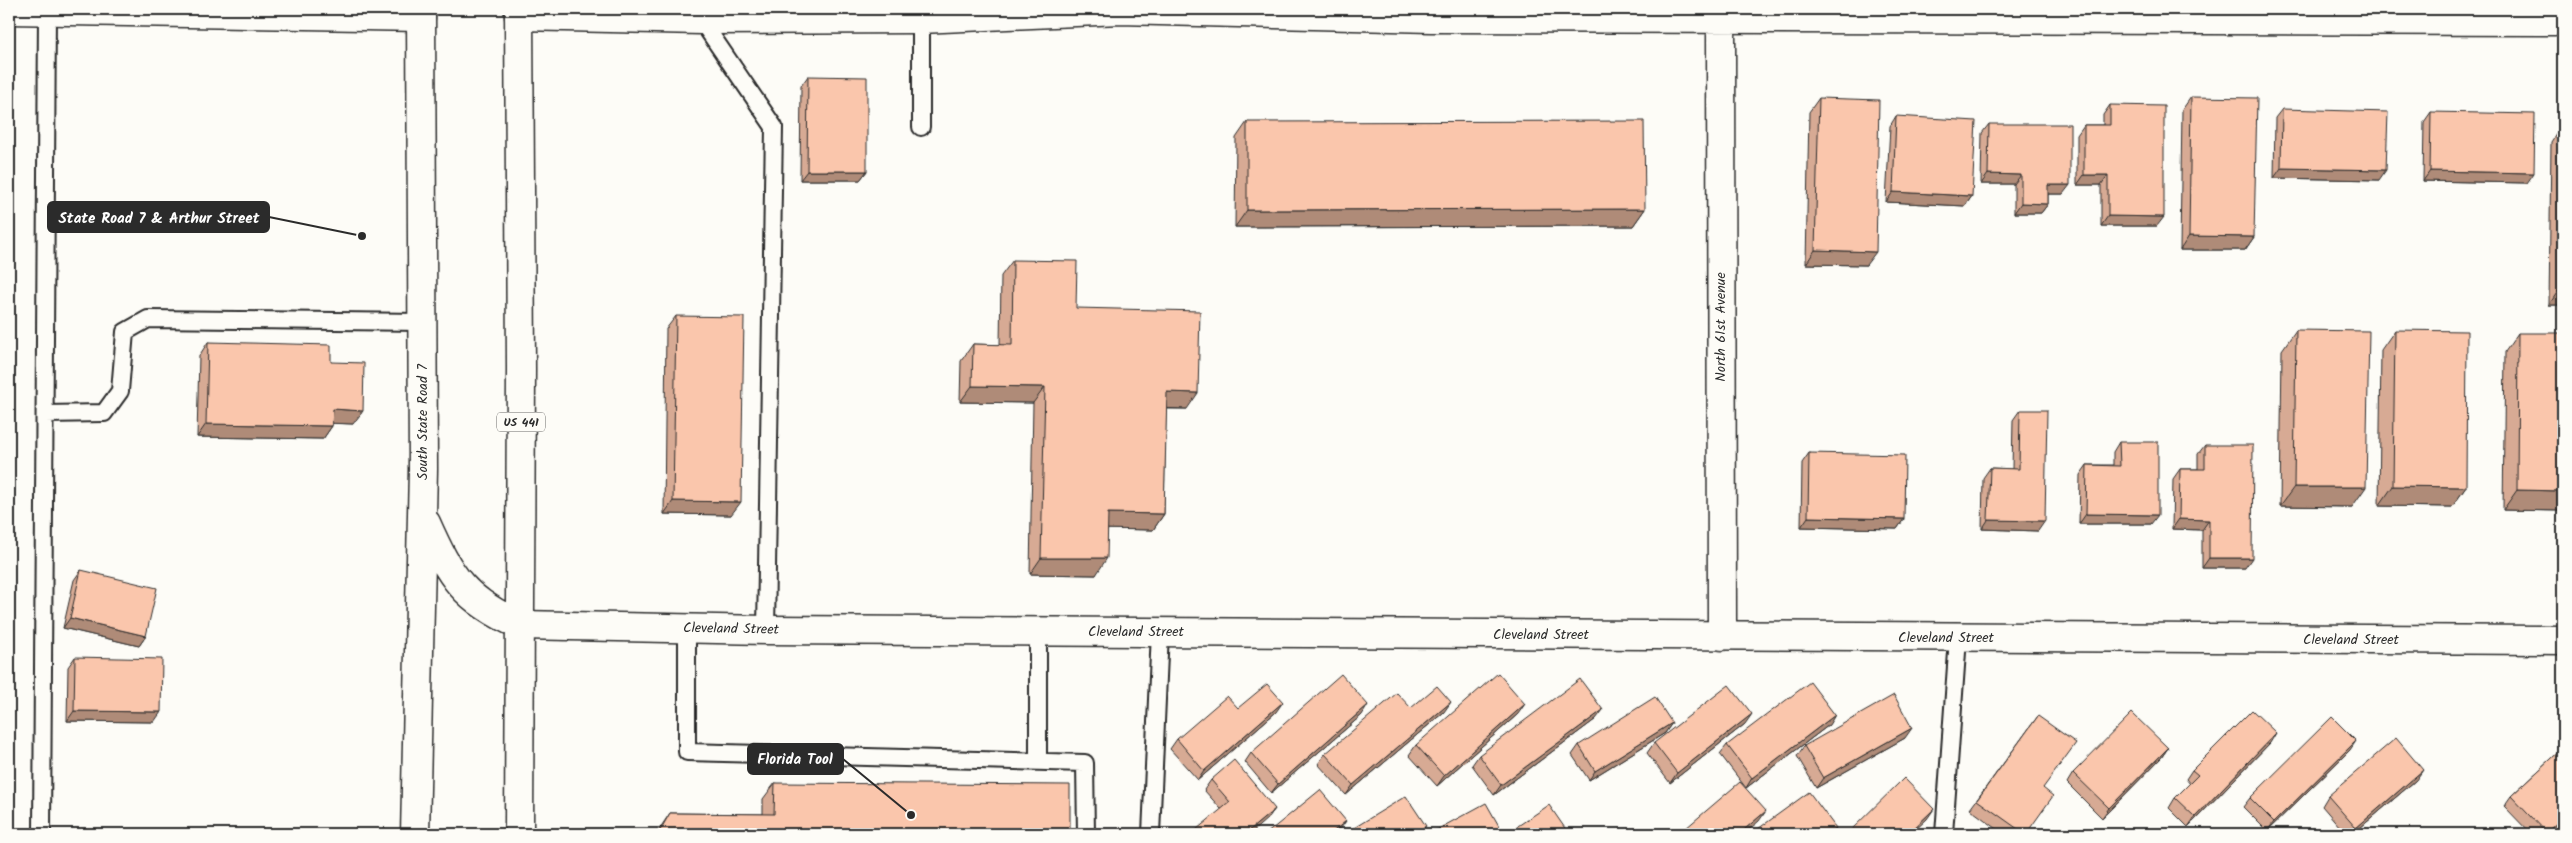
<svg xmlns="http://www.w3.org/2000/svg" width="2572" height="843" font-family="Kalam,sans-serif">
	<rect width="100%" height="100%" fill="#fdfcf7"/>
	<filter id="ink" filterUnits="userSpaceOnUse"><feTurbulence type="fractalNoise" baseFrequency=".02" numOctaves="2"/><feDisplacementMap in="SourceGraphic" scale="10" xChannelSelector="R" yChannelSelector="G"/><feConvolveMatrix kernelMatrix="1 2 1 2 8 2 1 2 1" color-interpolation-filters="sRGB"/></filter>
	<g filter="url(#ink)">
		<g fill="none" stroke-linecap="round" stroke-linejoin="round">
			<g stroke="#2b2b2b" stroke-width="20">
				<path id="lane" d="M701,20L774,127L766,630
					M921,127V19
					M45,414L104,413L120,391L125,332L148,319L423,322
					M687,629V752L1085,763L1086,834
					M1038,632V761
					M42,834L47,11
					M1151,834L1160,632
					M1944,834L1958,638"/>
			</g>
			<g stroke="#2b2b2b" stroke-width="31">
				<path id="street" d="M9,10L421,17
					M519,16L701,20L921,19L1120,10L1431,18L2563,21
					M1721,17L1722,636
					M520,625L766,630L2563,640"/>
			</g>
			<g stroke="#2b2b2b" stroke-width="31">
				<path id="primary" d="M426,523C450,577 464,600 520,625
					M415,834L423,469L421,9
					M519,834L521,368L519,9"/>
			</g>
			<use href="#lane" stroke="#fdfcf7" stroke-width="16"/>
			<use href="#street" stroke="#fdfcf7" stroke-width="28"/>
			<use href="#primary" stroke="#fdfcf7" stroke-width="28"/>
		</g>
		<path fill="#d7aa94" stroke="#2b2b2b" d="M808,76L867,171L860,180H800L801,86Z
			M2191,97L2254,237L2245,250H2180L2182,110Z
			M1819,98L1866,265L1806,264L1809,112Z
			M2110,105L2157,226H2101V185H2077V135L2084,125H2103V115Z
			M2282,109L2379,180L2274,178L2275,118Z
			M2431,112L2527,183L2423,181L2424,122Z
			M1896,116L1972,196L1965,206L1886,202L1890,126Z
			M1247,122L1645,209L1633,226L1235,227L1236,138Z
			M1989,124L2063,194H2048V204L2041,213H2014V184H1981L1982,133Z
			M2562,125H2563V305H2549L2551,142Z
			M1013,260L1076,308L1187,409H1166L1164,514L1153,530L1108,529L1096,575L1030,574L1033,403L960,402L961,361L973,344L1000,345L1001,276Z
			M676,316L731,515L664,514L666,329Z
			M2296,330L2352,507L2280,506L2282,350Z
			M2395,330L2466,487L2452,507L2379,506L2381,350Z
			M2518,333L2563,511L2503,510L2505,352Z
			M208,342L331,362L353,424L332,423V426L323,439L197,437L199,356Z
			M2020,410L2038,531L1982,529L1983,478L1990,468L2012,469L2013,420Z
			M2119,442L2151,524H2079L2080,475L2087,465H2113V452Z
			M2205,445L2245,568H2202V530L2172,529L2173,479L2180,469H2198V454Z
			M1809,453L1904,519L1897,529L1801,527L1802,463Z
			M81,570L146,636L139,646L63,628L74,580Z
			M75,657L154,722L67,721L68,667Z
			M1238,708L1276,712L1198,780L1170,749L1177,739Z
			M1411,708L1444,712L1346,795L1318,764L1325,754Z
			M1518,714L1437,786L1409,755L1416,745Z
			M1362,715L1271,793L1245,762L1251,753Z
			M2038,716L2043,789L2026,834H2004L1970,809Z
			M1596,719L1494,795L1472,765L1479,755Z
			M1672,723L1665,733L1589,780L1572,755L1579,745Z
			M1745,724L1670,783L1647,753L1654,743Z
			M1829,725L1746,788L1720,754L1727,745Z
			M1905,738L1816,788L1797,756L1804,746Z
			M2270,743L2188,827L2169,808L2175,798L2190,784L2186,779L2192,770Z
			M2168,748L2161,758L2102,818L2067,783L2073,773Z
			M2563,748V821L2548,834H2531L2504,806L2511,796Z
			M2350,750L2267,831L2243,807L2250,798Z
			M1211,780L1275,809L1268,818L1221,809L1204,790Z
			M2416,780L2353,834H2346L2322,806L2328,796Z
			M775,783L1070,834H656L670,813L763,814V799Z"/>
		<path fill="#af8b78" stroke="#2b2b2b" d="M2281,168L2386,170L2379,180L2274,178Z
			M807,171H867L860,180H800Z
			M2430,171L2534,173L2527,183L2423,181Z
			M1988,174L2021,175L2014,184H1981Z
			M2084,175H2108L2101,185H2077Z
			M2048,185H2070L2063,194H2041Z
			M1893,192L1972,196L1965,206L1886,202Z
			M2021,203L2048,204L2041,213H2014Z
			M1645,209L1633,226L1235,227L1247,210Z
			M2108,216L2164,217L2157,226H2101Z
			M2189,236L2254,237L2245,250H2180Z
			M1815,250L1876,252L1866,265L1806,264Z
			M2560,288H2563V305H2549Z
			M972,386L1045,387L1033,403L960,402Z
			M1167,392L1198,393L1187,409L1155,408Z
			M333,409L363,411L353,424L323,423Z
			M206,424L332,426L323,439L197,437Z
			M2393,486L2466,487L2452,507L2379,506Z
			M2294,487H2366L2352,507L2280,506Z
			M2517,490L2563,491V511L2503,510Z
			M673,501L741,502L731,515L664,514Z
			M1108,513L1164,514L1153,530L1097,529Z
			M2086,514L2158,515L2151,524H2079Z
			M1808,517L1904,519L1897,529L1801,527Z
			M2179,519L2209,520L2202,530L2172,529Z
			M1988,520L2045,521L2038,531L1982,529Z
			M1041,558H1107L1096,575L1030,574Z
			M2209,558H2252L2245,568H2202Z
			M70,618L146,636L139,646L63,628Z
			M1283,702L1276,712L1198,780L1204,771Z
			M1451,702L1444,712L1346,795L1353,785Z
			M1525,704L1518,714L1437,786L1444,776Z
			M1368,705L1362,715L1271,793L1278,784Z
			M1603,710L1596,719L1494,795L1501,785Z
			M74,711L161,712L154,722L67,721Z
			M1752,714L1745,724L1670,783L1677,773Z
			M1835,715L1829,725L1746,788L1752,778Z
			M1672,723L1665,733L1589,780L1595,771Z
			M1912,728L1905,738L1816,788L1823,778Z
			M2276,733L2270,743L2188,827L2195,817Z
			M2356,741L2350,750L2267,831L2274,822Z
			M2168,748L2161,758L2102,818L2109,808Z
			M2423,770L2416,780L2353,834H2351L2356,828Z
			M1275,809L1268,818L1250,834H1245Z
			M1934,809L1927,819L1911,834H1908Z
			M1766,811L1759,821L1744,834H1739Z
			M2563,817V821L2548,834H2545Z
			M1346,821L1339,831L1335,834H1330Z
			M1426,826L1420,834H1413Z
			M1836,828L1832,834H1828Z"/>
		<path fill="#fac6ac" stroke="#2b2b2b" d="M808,76L867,77V171H807Z
			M2191,97L2257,98L2254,237L2189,236Z
			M1819,98L1879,100L1876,252L1815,250Z
			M2110,105L2164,106V217L2108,216V175H2084V125H2110Z
			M2282,109L2388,112L2386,170L2281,168Z
			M2431,112L2535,114L2534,173L2430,171Z
			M1896,116L1976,121L1972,196L1893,192Z
			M1644,121L1645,209L1247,210V122Z
			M1989,124H2070V185H2048V204L2021,203V175L1988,174Z
			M2562,125H2563V288H2560Z
			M1013,260L1077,261L1076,308L1200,311L1198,393L1167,392L1164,514L1108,513L1107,558H1041L1045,387L972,386L973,344L1012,345Z
			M676,316L744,317L741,502L673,501Z
			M2296,330L2369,331L2366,487H2294Z
			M2395,330L2467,331L2466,487L2393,486Z
			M2518,333H2563V491L2517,490Z
			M208,342L331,345V362L364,363L363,411L333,409L332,426L206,424Z
			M2020,410H2047L2045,521L1988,520L1990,468L2019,469Z
			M2119,442H2158V515L2086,514L2087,465L2120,466Z
			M2205,445H2253L2252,558H2209V520L2179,519L2180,469H2205Z
			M1809,453L1905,455L1904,519L1808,517Z
			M81,570L157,588L146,636L70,618Z
			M75,657L162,659L161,712L74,711Z
			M1498,673L1525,704L1444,776L1416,745Z
			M1341,674L1368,705L1278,784L1251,753Z
			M1580,679L1603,710L1501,785L1479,755Z
			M1810,682L1835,715L1752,778L1727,745Z
			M1267,684L1283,702L1204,771L1177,739L1227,696L1238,708Z
			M1729,685L1752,714L1677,773L1654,743Z
			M1437,686L1451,702L1353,785L1325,754L1397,693L1411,708Z
			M1894,695L1912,728L1823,778L1804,746Z
			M1655,697L1672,723L1595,771L1579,745Z
			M2252,710L2276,733L2195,817L2175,798L2198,775L2192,770Z
			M2132,713L2168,748L2109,808L2073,773Z
			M2038,716L2076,743L2043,788L2053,796L2026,834H2025L1977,800Z
			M2332,717L2356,741L2274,822L2250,798Z
			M2396,738L2423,770L2356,828L2328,796Z
			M2563,748V817L2546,833L2511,796Z
			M1234,760L1275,809L1245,834H1191L1230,802L1211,780Z
			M1904,778L1934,809L1908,834H1847Z
			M1740,782L1766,811L1739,834H1679Z
			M775,783L1070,785V834H658L670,813L774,814Z
			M1320,790L1346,821L1330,834H1266Z
			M1809,792L1836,828L1828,834H1751Z
			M1406,796L1426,826L1413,834H1344Z
			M1486,803L1503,833L1500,834H1429Z
			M1549,805L1569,834H1506Z"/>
	</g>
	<g text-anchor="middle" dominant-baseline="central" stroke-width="5" stroke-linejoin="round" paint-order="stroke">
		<rect fill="#fdfcf7" stroke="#6a6a68" stroke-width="1" x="497" y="412.5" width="48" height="19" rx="4"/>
		<g font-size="12" font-weight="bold" fill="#2b2b2b">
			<text x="521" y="422">US 441</text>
		</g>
		<g font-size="14" fill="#2b2b2b" stroke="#fdfcf7">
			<text transform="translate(1721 327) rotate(-90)">North 61st Avenue</text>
			<text transform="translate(423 422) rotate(-90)">South State Road 7</text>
			<text transform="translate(731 629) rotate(1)">Cleveland Street</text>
			<text x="1136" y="632">Cleveland Street</text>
			<text x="1541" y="635">Cleveland Street</text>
			<text x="1946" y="638">Cleveland Street</text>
			<text x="2351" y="640">Cleveland Street</text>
		</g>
	</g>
	<path fill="none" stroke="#2b2b2b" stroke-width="2" d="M362 236L269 217M911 815L843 759"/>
	<g fill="#2b2b2b" stroke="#fdfcf7" stroke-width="2">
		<circle cx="362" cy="236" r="5"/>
		<circle cx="911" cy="815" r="5"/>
	</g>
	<g fill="#2b2b2b" stroke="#2b2b2b" stroke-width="2">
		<rect x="48" y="202" width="221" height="30" rx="5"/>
		<rect x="748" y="744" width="95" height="30" rx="5"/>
	</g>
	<g font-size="15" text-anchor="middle" font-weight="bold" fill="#fff">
		<text x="159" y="223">State Road 7 &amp; Arthur Street</text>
		<text x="795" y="764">Florida Tool</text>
	</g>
	<rect width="2572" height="843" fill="none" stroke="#fdfcf7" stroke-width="30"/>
	<rect x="15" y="15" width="2542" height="813" fill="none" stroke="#2b2b2b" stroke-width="2" filter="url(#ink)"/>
</svg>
